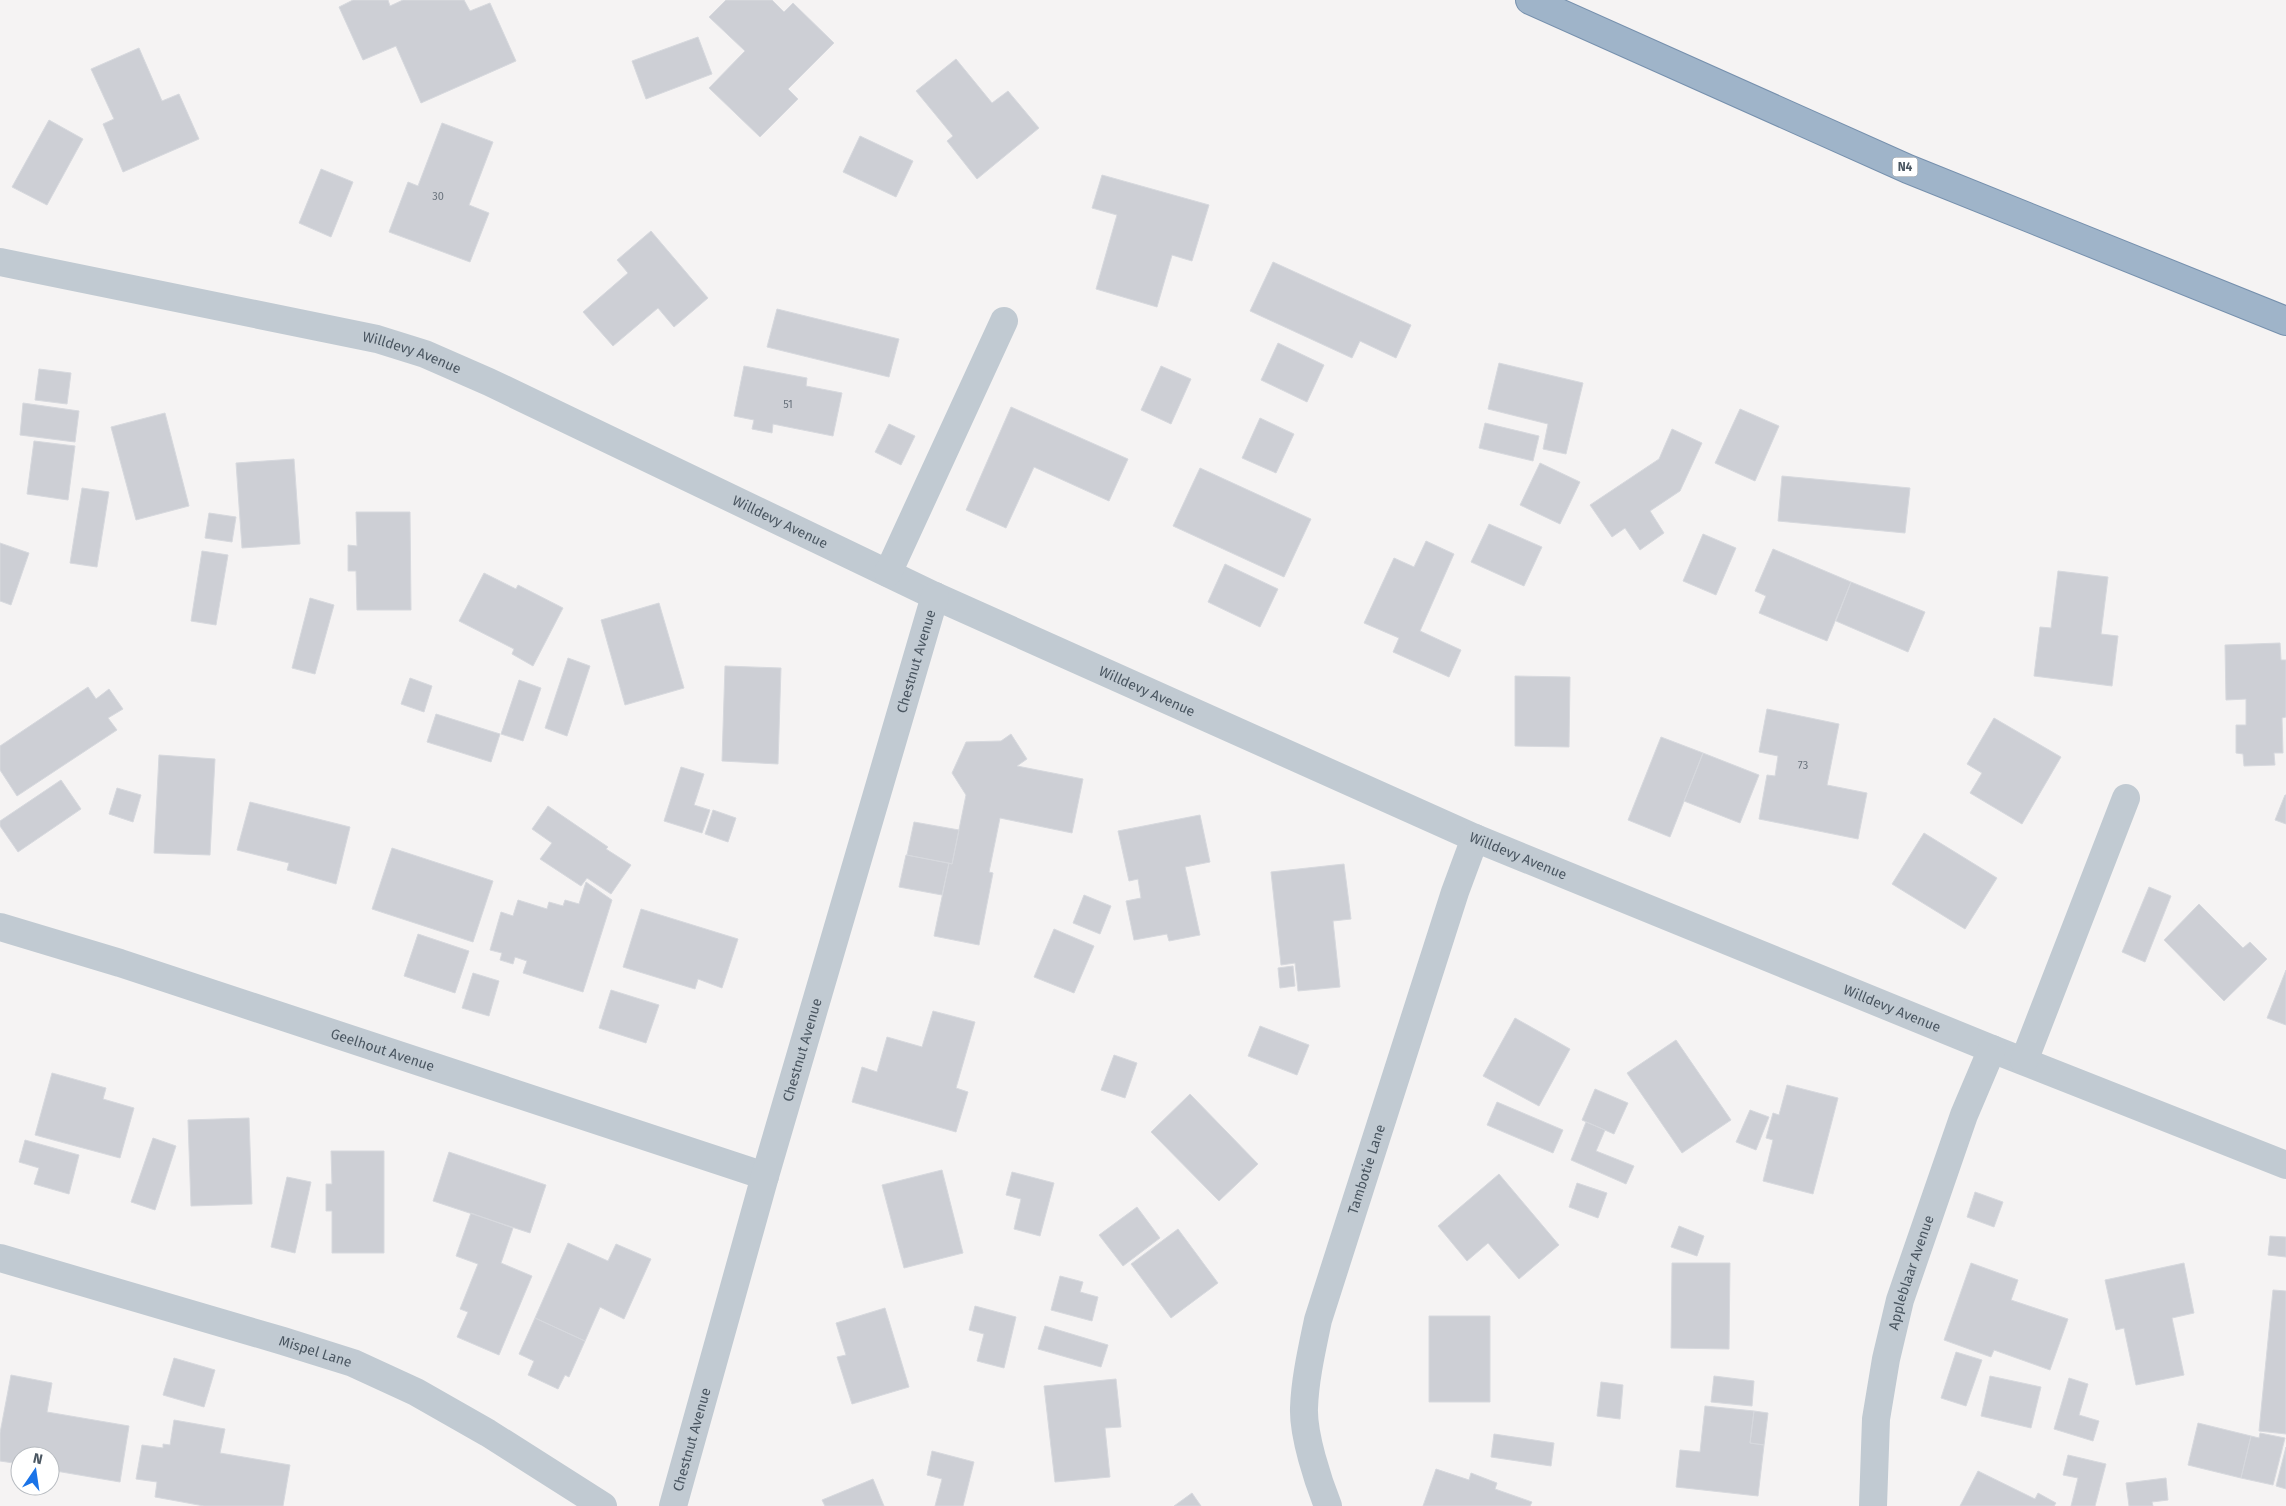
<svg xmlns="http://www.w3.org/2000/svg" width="2286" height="1506" font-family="'Fira Sans',sans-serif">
	<rect width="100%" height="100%" fill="#f5f3f3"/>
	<path fill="#cdcfd5" stroke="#d7d9de" d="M353,0H388L390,6L403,0H464L470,11L490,3L516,61L421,103L396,46L363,60L339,7Z
		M726,0H772L784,12L793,3L834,43L788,89L798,99L760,137L709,88L745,51L709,17Z
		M698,37L712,74L646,99L632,61Z
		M139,48L162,101L179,94L199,139L123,172L103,124L114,119L91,69Z
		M956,59L992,103L1008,91L1039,128L977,179L947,141L953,136L916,91Z
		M49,120L83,139L47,205L12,187Z
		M442,123L493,142L469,205L489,213L470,262L389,232L408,182L418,186Z
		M860,136L913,161L896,197L843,172Z
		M321,169L353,182L331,237L299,223Z
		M1102,175L1209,205L1192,261L1172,255L1157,307L1096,289L1117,215L1092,208Z
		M651,231L708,298L674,327L658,308L613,346L583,312L628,273L617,260Z
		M1273,262L1411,325L1396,358L1360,341L1352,358L1250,311Z
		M777,309L899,339L889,377L767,347Z
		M1278,343L1324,365L1307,402L1261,380Z
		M1499,363L1583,383L1566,454L1543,449L1548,424L1488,409Z
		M744,366L807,378L806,386L842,393L833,436L773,424L772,433L752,429L754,420L734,416Z
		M1161,366L1191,379L1171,424L1141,410Z
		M39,369L71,373L67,404L35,400Z
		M23,403L79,411L75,442L20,435Z
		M1011,407L1128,459L1109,501L1034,467L1006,528L966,510Z
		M1740,409L1779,426L1755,481L1715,463Z
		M165,413L189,506L136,520L111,427Z
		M1260,418L1294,434L1276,473L1242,458Z
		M1485,423L1539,436L1533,461L1479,448Z
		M889,424L915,436L901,465L875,452Z
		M1672,429L1702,443L1680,491L1650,511L1664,533L1640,550L1625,528L1612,537L1590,505L1659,459Z
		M34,441L75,446L68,500L27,494Z
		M294,459L300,544L242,548L236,463Z
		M1540,463L1580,482L1560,524L1520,505Z
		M1200,468L1311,519L1284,577L1173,526Z
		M1782,476L1910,488L1905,533L1778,521Z
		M82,488L109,492L97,567L70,563Z
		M356,512H410L411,610H357L356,571H348V545L357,546Z
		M209,513L236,517L232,542L205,538Z
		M1489,524L1542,547L1524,586L1471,562Z
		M1703,534L1736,548L1716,595L1683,581Z
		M1426,541L1454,554L1420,631L1461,650L1449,677L1393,652L1399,638L1364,623L1394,558L1414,567Z
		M0,543L29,553L11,605L0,601Z
		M1773,549L1851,582L1827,641L1759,613L1766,596L1755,591Z
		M202,551L228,555L216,625L191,621Z
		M1225,564L1278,589L1260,627L1208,602Z
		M2058,571L2108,577L2101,634L2118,636L2112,686L2034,676L2040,627L2051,628Z
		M484,573L516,589L518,585L563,608L533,666L512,654L514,649L459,621Z
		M1851,582L1925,612L1908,652L1836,621Z
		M310,598L334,605L315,674L292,668Z
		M659,603L684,688L625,705L601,620Z
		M2280,643L2281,660H2286V717L2282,718L2283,753H2274L2275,765L2244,766L2243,754L2236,753V725H2246V699L2226,700L2225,645Z
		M568,658L590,666L567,736L545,728Z
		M725,666L781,668L778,764L722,761Z
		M1515,676L1570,677L1569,747L1515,746Z
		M410,678L432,686L424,712L401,704Z
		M519,680L541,688L523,741L501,734Z
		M88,687L96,699L109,689L123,709L108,718L117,730L17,796L0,770V746Z
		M1767,709L1839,724L1827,785L1867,793L1858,839L1759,819L1767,775L1775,776L1778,756L1759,752Z
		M436,714L500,734L491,762L427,742Z
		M1994,718L2061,757L2022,824L1970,793L1982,773L1967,764Z
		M1011,734L1027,759L1017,766L1083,779L1072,833L1000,818L989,872L993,873L979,945L934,936L949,863L952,864L966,795L952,773L966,742L1001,741Z
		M1661,737L1703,753L1670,837L1628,820Z
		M1703,753L1759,775L1740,823L1684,801Z
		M159,755L215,759L210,855L154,853Z
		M681,767L704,774L694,805L710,810L702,833L664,821Z
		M61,780L81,809L18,852L0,826V821Z
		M117,788L141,795L133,822L109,814Z
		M2285,795H2286V824L2275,820Z
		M250,802L350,827L336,884L287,870L289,863L237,850Z
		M548,806L608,847L606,849L631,865L611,894L587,878L581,886L540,859L552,843L532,829Z
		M713,810L736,818L728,842L705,834Z
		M1200,815L1210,862L1185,867L1200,935L1169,941L1167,934L1134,940L1126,901L1141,898L1138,879L1129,881L1118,831Z
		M914,822L959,830L952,864L907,855Z
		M1924,833L1997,878L1965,929L1892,884Z
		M392,848L493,881L473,942L372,909Z
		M906,855L949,863L942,895L899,887Z
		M1344,864L1351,919L1333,921L1340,987L1298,991L1295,963L1281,965L1271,872Z
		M586,882L612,900L583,992L523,973L527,961L515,957L513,964L500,960L502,953L490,950L501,912L513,916L518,900L547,909L549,902L563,906L565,900L579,904Z
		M2149,887L2171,896L2145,962L2122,952Z
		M1084,895L1111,906L1100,934L1073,923Z
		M2199,904L2243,948L2250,942L2267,959L2224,1001L2164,940Z
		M641,909L738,939L722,988L698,979L695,989L623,967Z
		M1054,929L1094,946L1074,993L1034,977Z
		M418,934L469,951L455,993L404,976Z
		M1293,966L1295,986L1280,988L1278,968Z
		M2286,970V1025L2267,1018Z
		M473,973L499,981L489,1016L462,1008Z
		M611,990L659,1005L646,1043L599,1028Z
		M933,1011L975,1022L956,1088L968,1092L956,1132L852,1102L862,1067L877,1072L887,1037L922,1047Z
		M1515,1018L1570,1049L1539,1106L1483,1076Z
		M1260,1026L1309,1045L1297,1075L1248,1056Z
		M1676,1040L1731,1120L1682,1153L1627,1073Z
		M1114,1055L1137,1063L1125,1098L1101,1090Z
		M52,1073L106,1088L103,1099L134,1108L120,1158L35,1135Z
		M1787,1085L1838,1098L1813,1194L1763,1181L1773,1140L1766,1138L1773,1113L1779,1115Z
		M1595,1089L1628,1103L1614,1134L1582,1120Z
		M1190,1094L1258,1164L1219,1201L1151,1132Z
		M1497,1102L1563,1130L1553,1153L1487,1125Z
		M1750,1110L1769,1117L1756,1150L1736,1142Z
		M249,1118L252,1204L191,1206L188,1120Z
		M1586,1122L1605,1130L1596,1151L1634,1166L1626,1184L1571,1160Z
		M153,1138L176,1146L155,1210L131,1202Z
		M25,1140L79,1155L69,1194L34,1184L39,1168L19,1162Z
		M331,1151H384V1253H332V1211H326V1184H332Z
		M449,1152L546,1185L530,1233L433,1201Z
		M942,1170L963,1253L904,1268L882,1185Z
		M1012,1172L1054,1183L1040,1236L1014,1229L1021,1199L1006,1195Z
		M1499,1174L1559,1245L1519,1279L1488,1243L1467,1261L1438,1226Z
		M287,1177L311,1182L295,1253L271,1247Z
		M1577,1183L1607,1193L1598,1218L1569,1207Z
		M1975,1192L2003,1202L1994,1227L1967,1217Z
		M1137,1207L1160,1238L1123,1266L1099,1235Z
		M471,1213L513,1228L501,1263L532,1276L499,1355L457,1337L468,1312L460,1309L478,1264L456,1256Z
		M1679,1226L1704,1236L1697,1256L1671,1247Z
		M1178,1229L1218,1283L1171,1318L1131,1264Z
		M2270,1236L2286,1237V1257L2268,1255Z
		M568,1243L608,1261L616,1244L651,1259L624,1319L600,1307L585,1341L535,1318Z
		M1672,1263H1730L1729,1349L1671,1348Z
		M1971,1263L2018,1280L2011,1300L2068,1319L2050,1370L1994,1350L1991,1357L1944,1340Z
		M2184,1263L2194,1313L2172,1318L2184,1375L2136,1385L2124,1328L2116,1330L2105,1280Z
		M1060,1276L1083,1282L1080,1292L1098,1297L1092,1321L1051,1310Z
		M2273,1290L2286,1291V1434L2259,1431Z
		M975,1306L1016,1317L1004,1368L977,1361L984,1334L969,1330Z
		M885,1308L909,1387L852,1404L837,1357L846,1355L836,1323Z
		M1429,1316H1490V1402H1429Z
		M535,1318L585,1341L569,1377L565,1375L558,1389L528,1375L534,1361L519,1354Z
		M1045,1326L1108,1345L1101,1367L1038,1349Z
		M1956,1352L1982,1360L1966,1406L1941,1398Z
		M174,1358L215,1370L204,1407L163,1395Z
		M11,1375L52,1383L47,1412L129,1426L120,1482L50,1470V1456H20V1464L0,1461V1433Z
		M1714,1376L1754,1381L1752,1406L1711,1402Z
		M1990,1376L2041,1387L2031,1428L1981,1416Z
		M2069,1378L2088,1384L2079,1415L2099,1421L2093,1441L2054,1429Z
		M1116,1379L1121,1427L1105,1428L1110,1477L1055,1482L1044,1386Z
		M1601,1382L1623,1385L1620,1419L1597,1416Z
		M1705,1406L1754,1411L1750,1443L1764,1445L1758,1496L1676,1487L1680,1450L1700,1452Z
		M1754,1411L1768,1413L1764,1445L1750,1443Z
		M174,1420L225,1429L220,1453L290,1465L283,1506H204L155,1497L157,1482L136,1479L142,1445L163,1448V1444L170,1445Z
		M2198,1423L2251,1436L2241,1478L2188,1465Z
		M2260,1433L2285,1438L2273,1485L2241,1478L2251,1436L2259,1438Z
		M1494,1434L1554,1443L1551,1466L1491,1457Z
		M2286,1447V1489L2276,1486Z
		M932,1451L974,1462L963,1506H935L942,1479L927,1475Z
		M2068,1455L2106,1464L2095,1506H2071L2078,1478L2063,1475Z
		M1436,1469L1469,1480L1471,1473L1497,1483L1495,1489L1532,1502L1530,1506H1423Z
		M1978,1471L2035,1499L2038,1493L2056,1503L2054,1506H1960Z
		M2166,1478L2168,1500L2152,1502L2153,1506H2129L2126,1483Z
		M873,1479L884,1506H825L822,1500Z
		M1192,1493L1201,1506H1174Z"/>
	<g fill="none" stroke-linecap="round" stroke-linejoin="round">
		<g stroke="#7690ad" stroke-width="30">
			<path id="trunk" d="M1530,0L1908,169L2286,321"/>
		</g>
		<g stroke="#c1cad2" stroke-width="28">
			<path id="s1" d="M0,262L377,339L425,354L489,382L935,596L1475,838L1992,1049L2286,1165"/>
			<path d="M888,573L1004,321"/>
			<path id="s2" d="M0,927L120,963L765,1176"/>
			<path d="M2024,1061L2126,798"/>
			<path id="s3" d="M0,1258L283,1341L353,1363L416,1392L488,1433L603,1506"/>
			<path id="s4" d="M673,1506L765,1176L935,596"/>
			<path id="s5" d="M1328,1506C1318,1481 1303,1435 1304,1408C1305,1379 1312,1349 1318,1320L1455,892L1475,838"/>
			<path id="s6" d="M1873,1506L1876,1419L1886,1359L1900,1300L1964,1115L1992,1049"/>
		</g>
		<use href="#trunk" stroke="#9fb4c9" stroke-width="28"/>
	</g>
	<g text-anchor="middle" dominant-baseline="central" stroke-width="5" stroke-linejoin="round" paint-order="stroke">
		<g font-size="11" fill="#6b747e">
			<text x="438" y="196">30</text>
			<text x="788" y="404">51</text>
			<text x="1803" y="765">73</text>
		</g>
		<rect fill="#fff" stroke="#808990" stroke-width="1" x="1892.5" y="157.5" width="25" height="19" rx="4"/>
		<g font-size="12" font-weight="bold" fill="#4a5661">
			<text x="1905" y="167">N4</text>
		</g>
		<g font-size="14" fill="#4a5661" stroke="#fff">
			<text stroke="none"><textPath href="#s1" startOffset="422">Willdevy Avenue</textPath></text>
			<text stroke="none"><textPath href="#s1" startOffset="828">Willdevy Avenue</textPath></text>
			<text stroke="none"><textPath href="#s4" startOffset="879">Chestnut Avenue</textPath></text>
			<text stroke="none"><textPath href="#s1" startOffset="1232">Willdevy Avenue</textPath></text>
			<text stroke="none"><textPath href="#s1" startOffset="1638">Willdevy Avenue</textPath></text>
			<text stroke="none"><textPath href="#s1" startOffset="2042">Willdevy Avenue</textPath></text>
			<text stroke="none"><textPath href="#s2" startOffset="402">Geelhout Avenue</textPath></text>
			<text stroke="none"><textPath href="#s4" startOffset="474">Chestnut Avenue</textPath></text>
			<text stroke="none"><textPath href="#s5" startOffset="349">Tambotie Lane</textPath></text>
			<text stroke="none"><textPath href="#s6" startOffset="238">Appleblaar Avenue</textPath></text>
			<text stroke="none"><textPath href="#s3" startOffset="329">Mispel Lane</textPath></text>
			<text stroke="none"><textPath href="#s4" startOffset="69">Chestnut Avenue</textPath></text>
		</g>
	</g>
	<g transform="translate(35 1471) rotate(13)"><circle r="24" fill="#ffffff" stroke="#b7bbc0"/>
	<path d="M0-4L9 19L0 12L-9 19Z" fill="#1a73e8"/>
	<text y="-8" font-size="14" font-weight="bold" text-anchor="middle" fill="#4a5661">N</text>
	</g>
</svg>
